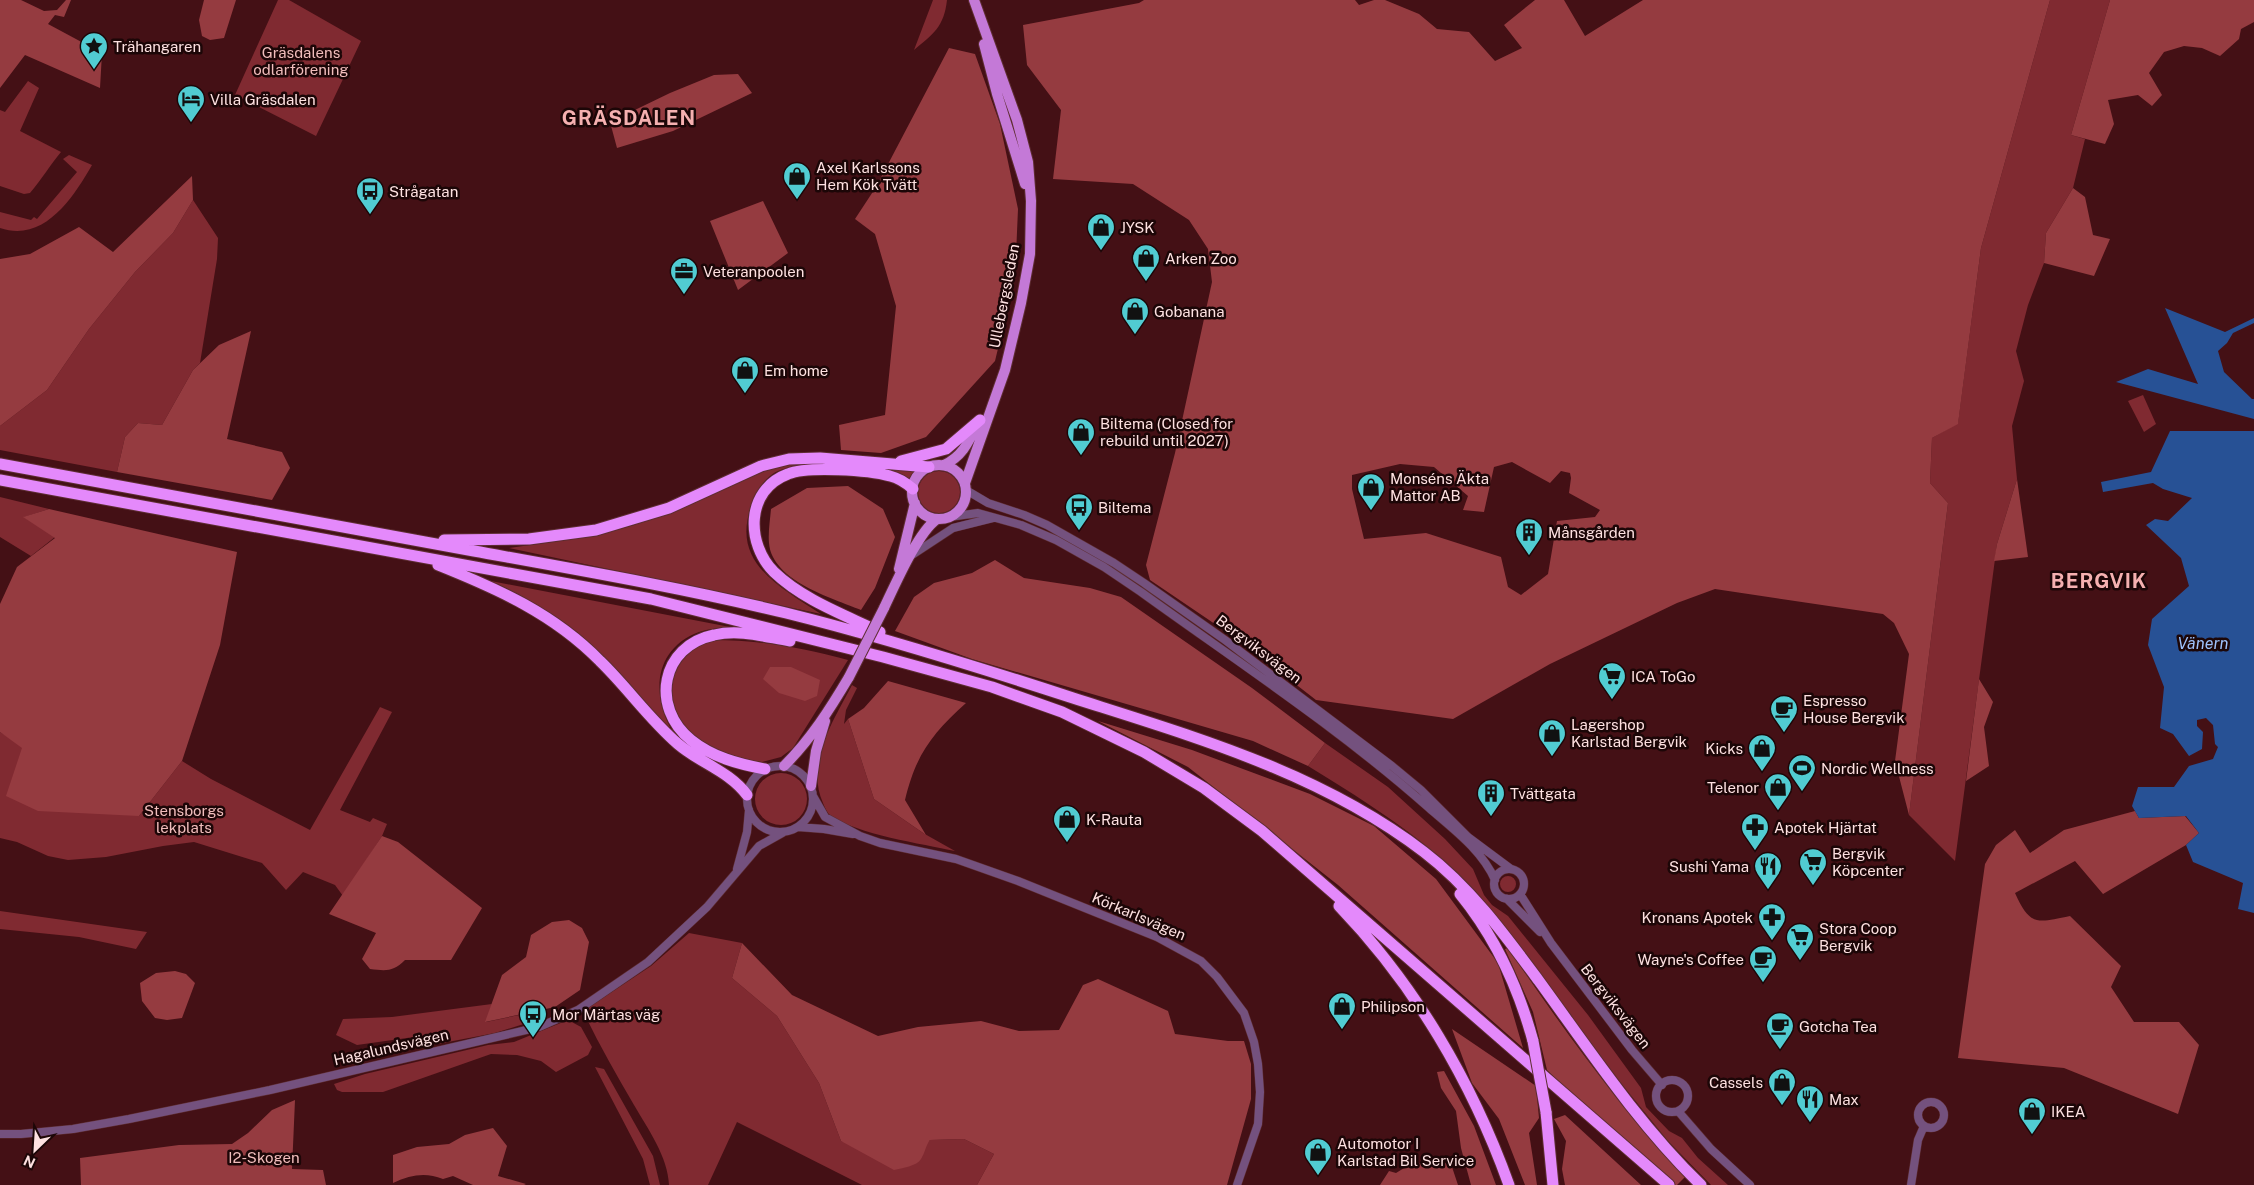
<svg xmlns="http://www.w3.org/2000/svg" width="2254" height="1185" font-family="'Public Sans',sans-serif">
	<rect width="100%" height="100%" fill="#441015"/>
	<path fill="#802a31" d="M278,0H289L361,41L316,136L235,95Z
		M933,0H947C944,27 933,34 914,50Z
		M2050,0H2110L2071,135L2085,139L2073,188L2046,233L2044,263L2028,305L2016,351L2024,381L2012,426L2017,479L1997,544L1955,861L1909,815L1948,503L1930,483L1932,438L1958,423L1981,248Z
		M28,81L39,88L20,131L61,152C50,165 42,179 30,193L24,194L0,186V110L5,112Z
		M69,155L92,165C73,198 44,243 0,228V212L31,220L34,217L37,219L77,172L63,159Z
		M193,200L218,238L217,259L200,363L193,370L162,425L138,423L125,437L117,472L0,450V426L47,390L89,329L135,272L173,233Z
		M2143,395L2156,424L2144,432L2128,401Z
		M808,461L915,470L908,480C870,475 822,461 784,469C770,472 760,485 755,497C726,560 776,584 821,614L509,548L594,536L634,525L764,470Z
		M918 492a21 21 0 1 1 42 0a21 21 0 1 1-42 0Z
		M0,497L49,509L24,517L55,537L31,556L0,537Z
		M491,581L730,627C720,628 708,629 699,632C656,648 651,690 670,727L666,728C635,691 604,651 565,623C541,606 517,593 491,581Z
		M712,640C761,640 800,647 848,660L793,748L781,757L762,762L730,758L704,744L678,723L668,681L675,665L688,651Z
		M852,685L857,688L846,710L844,724L848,719L874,799L923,833L955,851C922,844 857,834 831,816C827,813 825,808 823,803C805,762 834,720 852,685Z
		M380,707L392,712L340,810L370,822L373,818L387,824L382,836L343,896L335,885L303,872L286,890L262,863L194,842L163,846L106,857L68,860L48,856L17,842L0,838V732L139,816L182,761L211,779L310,830Z
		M1325,743L1388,787L1445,839L1473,869L1484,895L1492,905L1508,916L1588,1015L1641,1088L1646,1107L1669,1131L1682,1138L1698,1158L1728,1185H1711L1668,1141L1620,1082L1570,1015L1449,866C1406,826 1358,797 1308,766Z
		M755 799a26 26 0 1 1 52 0a26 26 0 1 1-52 0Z
		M1500 884a8 8 0 1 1 16 0a8 8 0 1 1-16 0Z
		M0,911L147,932L136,949L79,937L0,929Z
		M689,933L742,943L732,978L777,1016L819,1083L841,1141L922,1157L923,1148L930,1140L964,1139L994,1154L977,1185H862L737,1122L708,1185H669C668,1157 648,1129 634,1105C616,1074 598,1043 583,1011L651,966Z
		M492,1004L486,1022L538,1011L530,1022L495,1033L427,1046L421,1036L357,1045L336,1035L343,1019L392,1017Z
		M568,1020L581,1027L592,1047L588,1055L556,1072L541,1061L517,1055L491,1054L383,1092H342L337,1090L334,1084L365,1074L488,1045L514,1042Z
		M595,1067L604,1069L653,1156L660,1185H650L643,1159Z"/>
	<path fill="#953b40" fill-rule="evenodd" d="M0,0H21L44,11L57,10L66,0H71L64,17L55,15L48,24L102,53L100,88L25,55L0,88Z
		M204,0H236L224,38L210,40L202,36L199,20Z
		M1144,0H1355L1359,5L1374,0H1385L1419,14L1437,29L1469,32L1495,61L1522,48L1504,25L1535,0H1564L1585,36L1643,0H2050L1981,248L1958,424L1932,438L1930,483L1948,503L1909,815L1895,761L1909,654L1894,623L1883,614L1715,589L1677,603L1550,664L1453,719L1316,700L1240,641L1150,580L1146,565L1175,453L1212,282L1208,249L1189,220L1133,184L1053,179L1061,110L1027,65L1023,25L1139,3ZM1512,462L1550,483L1561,471L1570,473L1571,478L1569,493L1600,510L1595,517L1557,521L1548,574L1521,595L1508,587L1501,557L1426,533L1364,539L1352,489V475L1400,464L1434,467L1468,496L1463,510L1484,512L1494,467Z
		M2110,0H2254V22L2241,29L2239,39L2220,56L2202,48L2184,46L2164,52L2149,73L2162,95L2152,106L2138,95L2108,100L2114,124L2105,144L2071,135Z
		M949,48L975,54L1000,124L1018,209L1015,278L995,361L926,437L881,453L841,450L839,425L885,415L896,306L875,234L855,219L876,187Z
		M738,74L752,93L673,131L617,148L610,122L670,93L714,75Z
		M192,176L193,200L173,233L135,272L89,329L47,390L0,426V259L30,254L79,227L113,252Z
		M2073,188L2085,197L2093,235L2110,239L2094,276L2044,263L2046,233Z
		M763,201L788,253L738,290L710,221Z
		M251,331L227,439L282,452L290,468L272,500L117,472L125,437L138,423L162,425L193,370L219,345Z
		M2017,479L2028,557L1994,561L1997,544Z
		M848,486L883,509L895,537L875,588L861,610C832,598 772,581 769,543C768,533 770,520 771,509L807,488Z
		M49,509L237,552L220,645L182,761L139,816L38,811L6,796L22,748L0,732V604L17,567L55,538L23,517Z
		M995,560L1024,578L1090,588L1121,597L1252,688L1325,743L1308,766L1253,741L972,659L895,631L914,597L934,583L972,573Z
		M770,667H791L820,680L817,696L805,701L779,693L763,679Z
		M1979,679L1993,702L1984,727L1989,766L1966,781Z
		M888,681L966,703C932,734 916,754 905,800L926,835L874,799L848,719L864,708Z
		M1098,721L1192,750L1310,794L1374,826L1436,879L1498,963L1523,1048L1338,885L1188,767Z
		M2135,811L2139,818L2185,816L2199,833L2186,845L2103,894L2075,861L2015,893C2030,926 2036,923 2070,916L2121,966L2111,987L2134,1022H2179L2199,1045L2178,1114L2064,1068L1958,1058L1985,864L1996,845L2015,830L2030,853L2064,830Z
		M382,836L398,842L482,908L451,960H405C393,972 386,971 370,969L362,959L376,933L329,914Z
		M569,920L582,928L589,942L580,990L555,1007L485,1022L502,975L526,957L531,935L552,922Z
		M742,943L792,995L878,1036L918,1027L981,1021L1019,1031L1059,1030L1083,985L1098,979L1168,1011L1175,1034L1228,1041H1244L1251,1064V1099L1227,1185H977L994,1154L964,1139L930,1140C925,1147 925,1153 921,1159C917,1166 902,1168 894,1170L841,1141L819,1083L777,1016L732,978Z
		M1508,948C1562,1028 1619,1106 1685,1177L1677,1185H1674L1584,1107L1547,1070L1533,1012L1505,949Z
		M175,971L186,974L195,983L182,1018L167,1020L155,1018L142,1001L140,983L156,973Z
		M1452,1029L1536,1086L1539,1118L1529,1133L1537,1185H1525L1499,1119L1472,1083Z
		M1444,1071L1474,1126L1496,1185H1471L1461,1148L1456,1111L1441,1088L1437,1072Z
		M295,1100L292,1169L323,1170L326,1185H81L80,1158L179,1145L232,1144L248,1133L272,1110Z
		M1565,1115L1641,1185H1565L1562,1169L1566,1141L1554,1119Z
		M493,1128L507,1146L498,1176L526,1184L524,1185H473L453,1176L443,1179C425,1172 411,1175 393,1183V1155L417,1147L449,1144L465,1135Z
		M1436,1161L1451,1164L1458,1185H1380L1389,1171L1396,1173L1409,1165Z"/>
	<path fill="#275195" d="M2165,308L2225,332L2254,318V323L2233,333L2227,343L2218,351L2224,372L2252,399H2254V419L2116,382L2148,369L2198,384Z
		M2170,431H2254V913L2238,909L2243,883L2193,862L2186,845L2199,833L2186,816L2139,818L2132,806L2138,787H2174L2189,766L2213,759L2218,747L2215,744L2213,725L2206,718L2197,720V726L2203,732L2202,749L2189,756L2173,734L2160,728L2164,687L2148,645L2152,619L2189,586L2181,558L2146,525L2155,519L2168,521L2192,498L2163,489L2153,483L2103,492L2101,482L2151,472Z"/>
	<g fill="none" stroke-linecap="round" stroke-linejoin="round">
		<g stroke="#5e2d32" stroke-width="9">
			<path id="minor" d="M966,490L988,503L1024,515L1047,525L1114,563L1144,583L1225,640L1392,766L1421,790L1468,837L1511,869
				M949,517L978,513L1021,525L1056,540L1104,567L1141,592C1238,662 1340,729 1429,808C1453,829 1482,850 1495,880
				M912,555L953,528L993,518
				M747 799a33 33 0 1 1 66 0a33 33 0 1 1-66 0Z
				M813,796L825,817L860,836L880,843L956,859L1018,881L1157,937L1201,961L1217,977L1244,1013L1254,1042L1258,1064L1260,1092L1258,1124L1237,1185
				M798,827L824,829L853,834
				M737,869L747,832L749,810
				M1494 884a15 15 0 1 1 30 0a15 15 0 1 1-30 0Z
				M1520,894L1551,943L1632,1050L1662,1085
				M1507,899L1540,932
				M1656 1096a16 16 0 1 1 32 0a16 16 0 1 1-32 0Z
				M1918 1115a13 13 0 1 1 26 0a13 13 0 1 1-26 0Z
				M1678,1111L1711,1149L1750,1185
				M0,1134H21L73,1129L129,1119L270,1090L539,1027L578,1010L648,962L707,907L759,846L784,832
				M1911,1185L1918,1140L1924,1126"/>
		</g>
		<g stroke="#5e2d32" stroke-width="12">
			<path id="major" d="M984,44L997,94L1025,184
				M944,465C963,456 969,441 978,423
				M912 492a27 27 0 1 1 54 0a27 27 0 1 1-54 0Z
				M965,483L1005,370L1021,303L1030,254L1031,201L1028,162L1017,120L974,0
				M899,569L915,503
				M884,608C895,585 918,532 937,519
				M784,766C811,739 830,709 849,677
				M811,786L816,751L825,721"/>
		</g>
		<g stroke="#5e2d32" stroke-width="13">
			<path id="highway" d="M901,461L946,449L980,420
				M0,464C158,493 316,522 474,551C579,570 683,588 786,613C883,637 978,667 1073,698C1195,737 1321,773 1424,852C1470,887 1505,935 1539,981C1590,1051 1639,1125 1701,1185
				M0,480L651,599L883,657L992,687L1062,712L1144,752L1204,788L1262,831L1669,1185
				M444,540L529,539L596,530L669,508L761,466L789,459L820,458L929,467
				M438,565C498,589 554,614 600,661C627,687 649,719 678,744C700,763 729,771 747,795
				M880,632C845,615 803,600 774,572C746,544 745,490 788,474C807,466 869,470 890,476C899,478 906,483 913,489
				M765,769C738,764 712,757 691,740C650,707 661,646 714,635C740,629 765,637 790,641
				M1460,894C1496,938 1518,986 1533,1041
				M1339,906C1415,985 1472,1082 1509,1185
				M1546,1112L1553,1185"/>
		</g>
		<use href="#minor" stroke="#74517e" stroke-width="8"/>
		<use href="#major" stroke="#c479d7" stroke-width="10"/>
		<use href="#highway" stroke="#e489fb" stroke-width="11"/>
		<g stroke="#5e2d32" stroke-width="12" stroke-linecap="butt">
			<path id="major-bridge" d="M849,677L884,608"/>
		</g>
		<g stroke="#5e2d32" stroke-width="13" stroke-linecap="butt">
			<path id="highway-bridge" d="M1533,1041L1546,1112"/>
		</g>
		<use href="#major-bridge" stroke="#c479d7" stroke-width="10"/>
		<use href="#highway-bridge" stroke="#e489fb" stroke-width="11"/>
	</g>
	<defs>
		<g id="sight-pin" transform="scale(1.4375)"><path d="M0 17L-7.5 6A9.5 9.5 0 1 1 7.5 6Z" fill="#51ccd2" stroke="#1c0607"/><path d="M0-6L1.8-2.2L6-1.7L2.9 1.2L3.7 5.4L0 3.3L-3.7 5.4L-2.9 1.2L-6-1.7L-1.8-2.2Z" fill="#111"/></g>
		<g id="hotel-pin" transform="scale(1.4375)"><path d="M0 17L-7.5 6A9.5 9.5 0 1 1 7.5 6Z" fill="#51ccd2" stroke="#1c0607"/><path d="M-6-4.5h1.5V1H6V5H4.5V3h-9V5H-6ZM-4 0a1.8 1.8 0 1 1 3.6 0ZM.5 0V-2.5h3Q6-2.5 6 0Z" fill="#111"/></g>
		<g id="shop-pin" transform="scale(1.4375)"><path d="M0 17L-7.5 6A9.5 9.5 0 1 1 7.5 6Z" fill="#51ccd2" stroke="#1c0607"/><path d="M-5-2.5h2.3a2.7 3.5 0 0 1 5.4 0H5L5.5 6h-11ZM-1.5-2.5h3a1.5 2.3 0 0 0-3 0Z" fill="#111"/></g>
		<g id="bus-pin" transform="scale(1.4375)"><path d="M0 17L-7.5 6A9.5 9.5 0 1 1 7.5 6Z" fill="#51ccd2" stroke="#1c0607"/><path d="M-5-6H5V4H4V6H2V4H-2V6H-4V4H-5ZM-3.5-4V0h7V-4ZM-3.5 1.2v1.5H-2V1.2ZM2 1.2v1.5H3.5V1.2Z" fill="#111"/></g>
		<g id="office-pin" transform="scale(1.4375)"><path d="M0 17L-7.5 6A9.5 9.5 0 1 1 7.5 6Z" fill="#51ccd2" stroke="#1c0607"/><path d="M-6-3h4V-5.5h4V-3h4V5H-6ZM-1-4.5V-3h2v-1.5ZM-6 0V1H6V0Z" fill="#111"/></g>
		<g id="building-pin" transform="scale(1.4375)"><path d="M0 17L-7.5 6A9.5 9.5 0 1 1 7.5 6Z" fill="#51ccd2" stroke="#1c0607"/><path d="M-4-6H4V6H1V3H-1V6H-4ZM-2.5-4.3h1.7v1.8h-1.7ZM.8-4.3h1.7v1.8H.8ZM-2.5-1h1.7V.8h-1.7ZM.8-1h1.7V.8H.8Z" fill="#111"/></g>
		<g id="supermarket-pin" transform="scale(1.4375)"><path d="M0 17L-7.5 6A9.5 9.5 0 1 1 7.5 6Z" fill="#51ccd2" stroke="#1c0607"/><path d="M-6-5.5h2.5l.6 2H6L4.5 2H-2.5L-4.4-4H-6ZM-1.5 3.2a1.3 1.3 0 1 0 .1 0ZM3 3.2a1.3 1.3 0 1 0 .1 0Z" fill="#111"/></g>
		<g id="cafe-pin" transform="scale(1.4375)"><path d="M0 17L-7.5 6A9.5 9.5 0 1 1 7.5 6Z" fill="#51ccd2" stroke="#1c0607"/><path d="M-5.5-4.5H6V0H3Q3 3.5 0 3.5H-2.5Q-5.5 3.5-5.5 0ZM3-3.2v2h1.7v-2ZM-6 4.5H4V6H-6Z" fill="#111"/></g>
		<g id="stadium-pin" transform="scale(1.4375)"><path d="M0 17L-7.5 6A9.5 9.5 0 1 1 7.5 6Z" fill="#51ccd2" stroke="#1c0607"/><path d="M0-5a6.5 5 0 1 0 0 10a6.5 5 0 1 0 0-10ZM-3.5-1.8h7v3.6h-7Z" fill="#111"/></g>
		<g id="pharmacy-pin" transform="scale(1.4375)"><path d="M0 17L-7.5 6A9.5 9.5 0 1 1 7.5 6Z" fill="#51ccd2" stroke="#1c0607"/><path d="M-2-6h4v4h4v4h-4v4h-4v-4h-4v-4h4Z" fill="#111"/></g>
		<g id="restaurant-pin" transform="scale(1.4375)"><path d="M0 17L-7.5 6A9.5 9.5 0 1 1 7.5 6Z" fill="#51ccd2" stroke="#1c0607"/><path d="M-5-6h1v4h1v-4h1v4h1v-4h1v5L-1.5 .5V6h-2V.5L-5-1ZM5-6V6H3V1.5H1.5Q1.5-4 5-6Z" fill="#111"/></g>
	</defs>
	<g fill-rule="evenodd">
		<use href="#sight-pin" x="94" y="46"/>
		<use href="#hotel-pin" x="191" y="99"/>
		<use href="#shop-pin" x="797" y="176"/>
		<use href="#bus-pin" x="370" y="191"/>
		<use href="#shop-pin" x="1101" y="227"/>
		<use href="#shop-pin" x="1146" y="258"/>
		<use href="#office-pin" x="684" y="271"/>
		<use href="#shop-pin" x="1135" y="311"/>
		<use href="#shop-pin" x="745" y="370"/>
		<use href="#shop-pin" x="1081" y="432"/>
		<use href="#shop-pin" x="1371" y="487"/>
		<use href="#bus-pin" x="1079" y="507"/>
		<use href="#building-pin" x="1529" y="532"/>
		<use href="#supermarket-pin" x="1612" y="676"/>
		<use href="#cafe-pin" x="1784" y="709"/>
		<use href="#shop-pin" x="1552" y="733"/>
		<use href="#shop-pin" x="1762" y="748"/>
		<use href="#stadium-pin" x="1802" y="768"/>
		<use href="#shop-pin" x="1778" y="787"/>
		<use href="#building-pin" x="1491" y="793"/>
		<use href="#shop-pin" x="1067" y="819"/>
		<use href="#pharmacy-pin" x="1755" y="827"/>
		<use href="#supermarket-pin" x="1813" y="862"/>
		<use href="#restaurant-pin" x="1768" y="866"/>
		<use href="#pharmacy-pin" x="1772" y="917"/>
		<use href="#supermarket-pin" x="1800" y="937"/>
		<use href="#cafe-pin" x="1763" y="959"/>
		<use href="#shop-pin" x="1342" y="1006"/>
		<use href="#bus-pin" x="533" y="1014"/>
		<use href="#cafe-pin" x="1780" y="1026"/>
		<use href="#shop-pin" x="1782" y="1082"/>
		<use href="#restaurant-pin" x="1810" y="1099"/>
		<use href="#shop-pin" x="2032" y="1111"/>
		<use href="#shop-pin" x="1318" y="1152"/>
	</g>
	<g text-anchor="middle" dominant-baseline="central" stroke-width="5" stroke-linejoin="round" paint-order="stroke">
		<g font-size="15" fill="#fee1e1" stroke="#1c0607" text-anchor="start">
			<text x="113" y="46">Trähangaren</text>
			<text x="210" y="99">Villa Gräsdalen</text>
			<text x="816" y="167">Axel Karlssons<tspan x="816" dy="17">Hem Kök Tvätt</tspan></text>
			<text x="389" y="191">Strågatan</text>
			<text x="1120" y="227">JYSK</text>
			<text x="1165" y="258">Arken Zoo</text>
			<text x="703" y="271">Veteranpoolen</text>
			<text x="1154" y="311">Gobanana</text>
			<text x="764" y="370">Em home</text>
			<text x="1100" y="423">Biltema (Closed for<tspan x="1100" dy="17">rebuild until 2027)</tspan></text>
			<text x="1390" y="478">Monséns Äkta<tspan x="1390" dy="17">Mattor AB</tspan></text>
			<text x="1098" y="507">Biltema</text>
			<text x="1548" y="532">Månsgården</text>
			<text x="1631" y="676">ICA ToGo</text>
			<text x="1803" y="700">Espresso<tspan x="1803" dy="17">House Bergvik</tspan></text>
			<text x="1571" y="724">Lagershop<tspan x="1571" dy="17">Karlstad Bergvik</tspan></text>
			<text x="1743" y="748" text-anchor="end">Kicks</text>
			<text x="1821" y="768">Nordic Wellness</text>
			<text x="1759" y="787" text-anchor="end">Telenor</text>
			<text x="1510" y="793">Tvättgata</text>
			<text x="1086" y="819">K-Rauta</text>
			<text x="1774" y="827">Apotek Hjärtat</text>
			<text x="1832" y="853">Bergvik<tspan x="1832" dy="17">Köpcenter</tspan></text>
			<text x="1749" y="866" text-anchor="end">Sushi Yama</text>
			<text x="1753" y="917" text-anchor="end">Kronans Apotek</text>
			<text x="1819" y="928">Stora Coop<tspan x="1819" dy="17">Bergvik</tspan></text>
			<text x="1744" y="959" text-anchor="end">Wayne's Coffee</text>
			<text x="1361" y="1006">Philipson</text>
			<text x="552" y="1014">Mor Märtas väg</text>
			<text x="1799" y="1026">Gotcha Tea</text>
			<text x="1763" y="1082" text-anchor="end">Cassels</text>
			<text x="1829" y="1099">Max</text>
			<text x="2051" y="1111">IKEA</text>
			<text x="1337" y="1143">Automotor I<tspan x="1337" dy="17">Karlstad Bil Service</tspan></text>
		</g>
		<g font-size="15" fill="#f1bdbc" stroke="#1c0607">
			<text x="301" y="52">Gräsdalens<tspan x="301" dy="17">odlarförening</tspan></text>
			<text x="184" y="810">Stensborgs<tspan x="184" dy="17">lekplats</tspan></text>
			<text x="264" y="1157">I2-Skogen</text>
		</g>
		<g font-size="15" fill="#fee1e1" stroke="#1c0607">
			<text transform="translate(1004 296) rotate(-79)">Ullebergsleden</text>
			<text transform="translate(1259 649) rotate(37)">Bergviksvägen</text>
			<text transform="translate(1139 916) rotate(23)">Körkarlsvägen</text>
			<text transform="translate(1616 1006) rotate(52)">Bergviksvägen</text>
			<text transform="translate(391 1047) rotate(-13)">Hagalundsvägen</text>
		</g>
		<g font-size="16" font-style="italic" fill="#9ec2fc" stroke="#1c0607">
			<text x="2203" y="643">Vänern</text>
		</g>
		<g font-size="20" font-weight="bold" letter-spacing="1" fill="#f5b0b0" stroke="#1c0607">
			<text x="629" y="118">GRÄSDALEN</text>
			<text x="2099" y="581">BERGVIK</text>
		</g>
	</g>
	<g transform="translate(35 1150) rotate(205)" stroke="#1c0607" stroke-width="4" paint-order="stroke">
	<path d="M0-4L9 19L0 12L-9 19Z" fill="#fee1e1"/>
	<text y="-8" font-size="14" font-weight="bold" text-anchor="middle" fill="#fee1e1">N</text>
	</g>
</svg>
